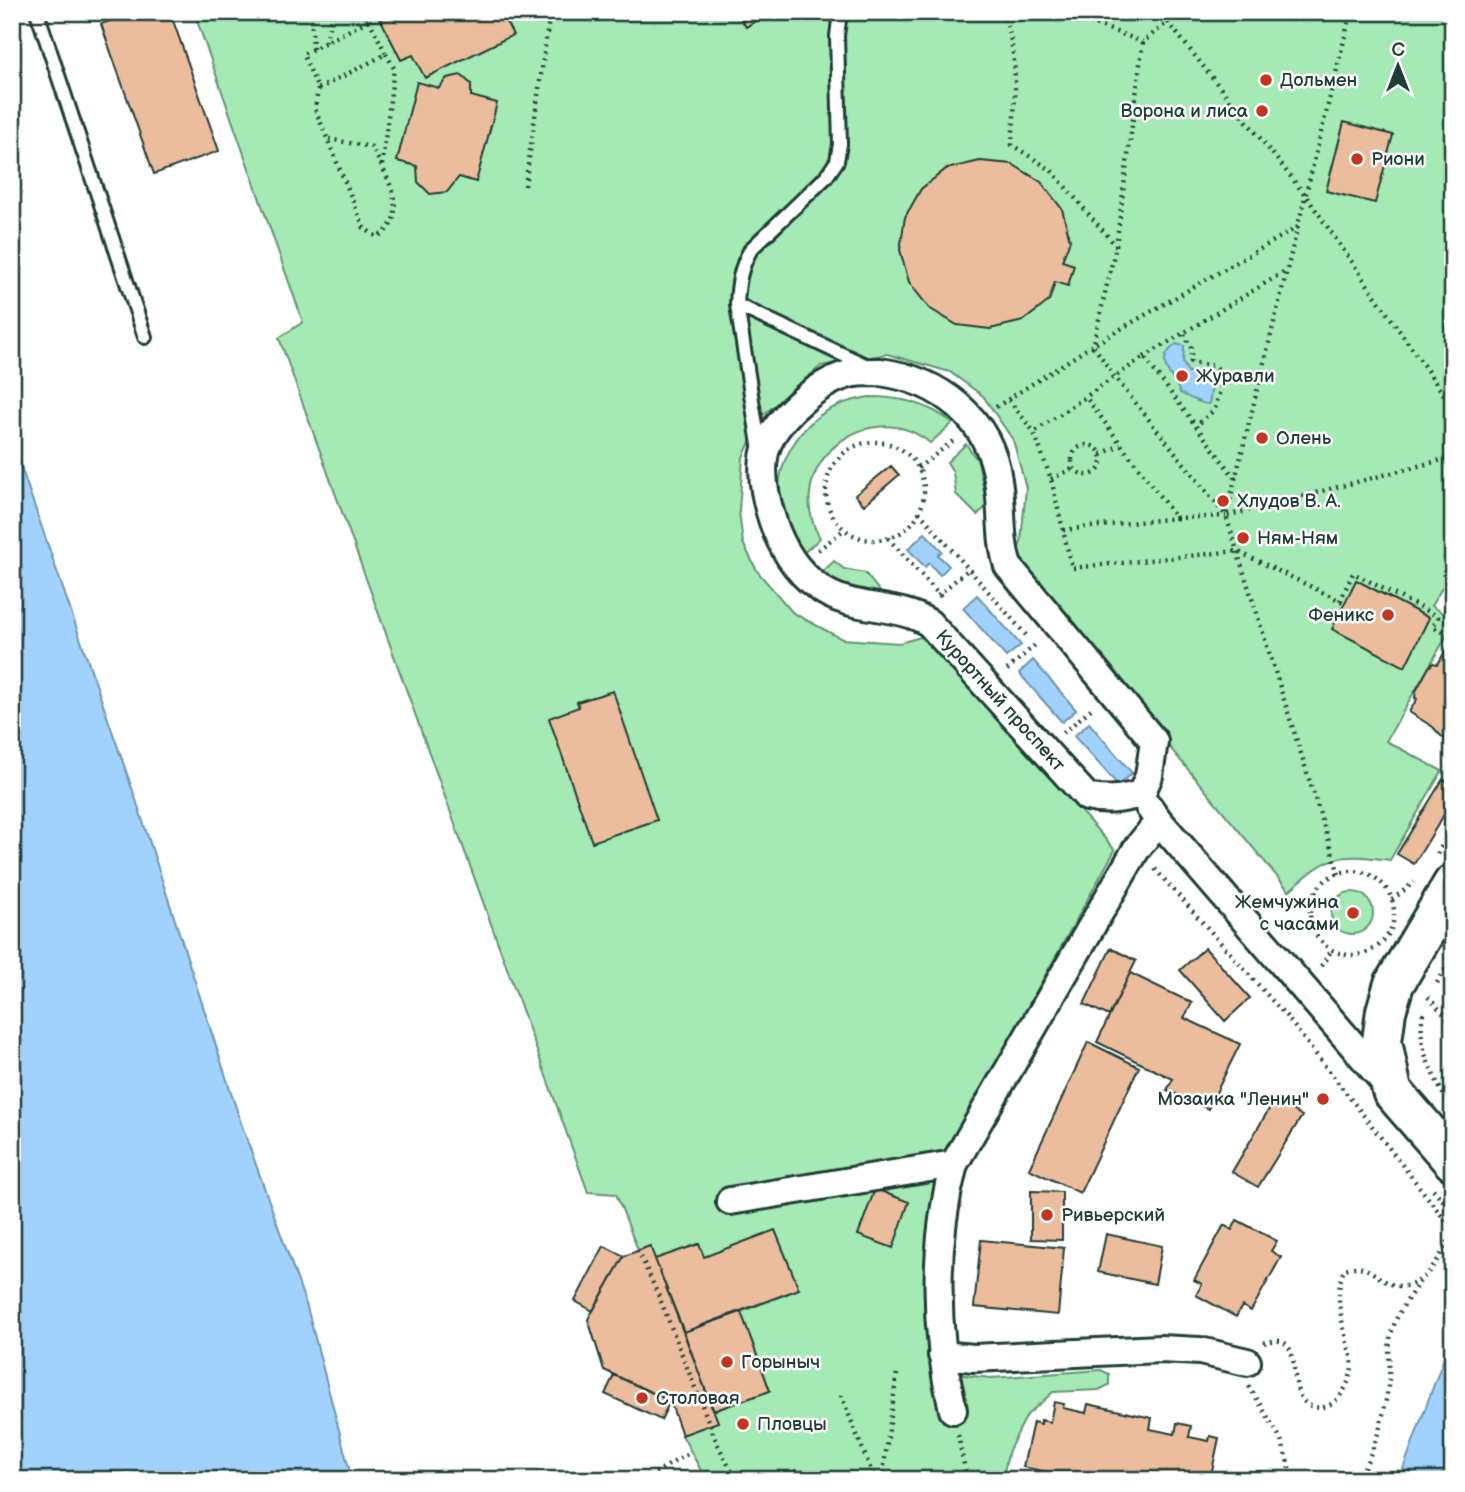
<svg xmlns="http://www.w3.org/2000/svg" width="1465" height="1492" font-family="'Balsamiq Sans',sans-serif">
	<rect width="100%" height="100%" fill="#fff"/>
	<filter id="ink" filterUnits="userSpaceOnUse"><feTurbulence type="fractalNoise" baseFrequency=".0143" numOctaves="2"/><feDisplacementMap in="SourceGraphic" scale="14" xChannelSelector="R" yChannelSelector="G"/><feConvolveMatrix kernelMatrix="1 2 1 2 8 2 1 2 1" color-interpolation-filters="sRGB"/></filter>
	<g filter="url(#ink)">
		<path fill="#a5e9b4" stroke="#629374" stroke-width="2" d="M194,12H1453V570L1431,606L1453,619V625L1386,741L1442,771L1390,860C1336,853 1329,855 1289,891L1015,561L1021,541L1026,488L1013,440L983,396L950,372L887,354L821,366L763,415L743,457L739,511L743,543L757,571L793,613L842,639L899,643L925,636L1115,850L943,1159L937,1194L956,1374L991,1378L1101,1370L1109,1374V1385L1099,1390L1053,1392L1027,1415L1009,1450L1002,1480H706L682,1435L718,1422L713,1411L770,1391L741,1312L799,1289L704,1257L698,1244L655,1259L650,1246L638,1250L616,1194L588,1192L279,338L303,322Z
			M869,397C901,397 927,403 953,423L930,443C867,392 779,468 820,538L797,559C789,545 787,533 784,518C782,509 779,500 779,491C779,456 805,419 837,406C847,401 858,399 869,397Z
			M966,444L978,461L987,506L977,515L956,494L953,472L947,462Z
			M834,561L844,569L865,573L884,597L874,606L815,579Z
			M1331 913a21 21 0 1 1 42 0a21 21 0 1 1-42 0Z"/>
		<path fill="#a1d1fd" stroke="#6d96ad" stroke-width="2" d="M1176,344L1184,346L1183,363L1188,372L1203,371L1214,374L1209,404C1203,405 1186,396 1180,393C1173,373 1152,363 1176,344Z
			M12,441L136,800L241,1123L307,1307L352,1480H12Z
			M925,533L942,551L938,555L949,566L940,575L929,563L925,567L908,549Z
			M977,595L1021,645L1006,657L963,608Z
			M1033,660L1076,710L1062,722L1019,673Z
			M1089,723L1132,773L1118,785L1074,736Z
			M1453,1333V1480H1399Z"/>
		<path fill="#ecbd9c" stroke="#1f3d34" stroke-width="2" d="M136,12H170L219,151L154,174L101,24Z
			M382,12H501L513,35L425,78L413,55L401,60L378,14Z
			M737,12H769L746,27Z
			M461,75L471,84V96L497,103L476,182L459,177L447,192L430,194L418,182L417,166L397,161L417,82L439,88L447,78Z
			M1344,122L1393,135L1375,203L1326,191Z
			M980,161L1012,164L1041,182L1062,209L1070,240L1062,261L1074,265L1068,286L1055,282L1049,301L1023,321L990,329L957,325L929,308L909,282L900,250L905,217L921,189L946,169Z
			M891,466L899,475L864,505L855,495Z
			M1356,580L1429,618L1405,667L1332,629Z
			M1453,588V608L1444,604Z
			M1447,648L1453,652V745L1440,735L1433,727L1409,712L1417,699L1415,698L1416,691L1429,667L1433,663L1438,664Z
			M613,691L657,820L592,842L549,718L579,707L577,702Z
			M1443,779L1453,785V800L1414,864L1397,854Z
			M1111,948L1136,961L1109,1016L1084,1004Z
			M1205,948L1250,998L1225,1021L1180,970Z
			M1130,973L1192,1003L1184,1018L1240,1044L1208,1109L1167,1090L1173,1079L1097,1042Z
			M1088,1042L1139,1067L1080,1193L1029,1169Z
			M1275,1099L1302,1116L1258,1187L1232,1172Z
			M875,1189L909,1202L893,1248L858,1235Z
			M1031,1191L1062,1192V1240L1031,1239Z
			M1237,1220L1277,1241L1271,1251L1281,1257L1251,1311L1242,1306L1236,1317L1196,1295L1202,1284L1194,1280L1224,1225L1232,1230Z
			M775,1230L799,1289L684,1332L655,1259L699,1244L704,1257Z
			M1106,1234L1162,1246L1155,1284L1098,1272Z
			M981,1240L1064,1248L1058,1315L974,1307Z
			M604,1246L624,1256L593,1311L575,1301Z
			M650,1246L718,1422L682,1435L670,1401L604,1370L588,1319L624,1256Z
			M741,1312L770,1391L713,1411L684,1332Z
			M614,1375L670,1401L661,1420L605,1394Z
			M1054,1402L1064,1404L1063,1408L1086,1413L1088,1404L1152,1418L1150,1429L1175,1434L1177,1423L1191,1426L1189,1437L1209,1441L1210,1436L1219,1438L1210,1480H1051L1052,1473L1023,1467L1033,1422L1041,1424V1420L1050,1422Z
			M796,1470L800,1480H771Z"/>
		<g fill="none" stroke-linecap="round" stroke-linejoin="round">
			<g stroke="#1f3d34" stroke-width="18">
				<path id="lane" d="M37,12L145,337
					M737,305L869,367
					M760,451L737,305C738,284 740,268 751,249L826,177L837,161L840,144L837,36L840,12"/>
			</g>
			<g stroke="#1f3d34" stroke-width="32">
				<path id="street" d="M880,372C940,380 990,419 998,480C1003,509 999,538 1008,566L1154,741L1149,776L1141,794C1122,799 1106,802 1087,797L929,623C896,602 851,612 818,587C796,571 781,546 773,522C765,498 758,467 768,443C781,413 822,379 854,373C862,372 872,372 880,372Z
					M1149,807L1159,821L1388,1086
					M730,1201L954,1164
					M942,1355L974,1358L1160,1349L1200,1351L1247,1362
					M953,1410C934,1330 933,1244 954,1164L1137,848L1159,821"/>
			</g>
			<g stroke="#1f3d34" stroke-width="44">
				<path id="primary" d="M1453,884L1394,984L1386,1011L1382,1041L1392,1091L1453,1161"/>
			</g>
			<path stroke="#1f3d34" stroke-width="4.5" stroke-dasharray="2 5" stroke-linecap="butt" d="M311,12L313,50
				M1002,12C1020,53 1015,102 1012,145L1051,170L1116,246
				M1063,12L1143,42
				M369,20L386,54L318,89L303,54L369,20L371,12
				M1168,22L1306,196L1453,408
				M326,42L332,12
				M318,89L315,109L364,228L377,237C413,218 386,173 371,147L329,139
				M382,165L394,68L386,54
				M525,186L550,12
				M1298,227L1093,345L1114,376L1226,516L1453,457
				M1184,334L1191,348V362L1215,366L1220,371L1223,379L1215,409L1196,426
				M1144,357L1287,270
				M1009,400L1034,432
				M996,407L1093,345L1116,246L1143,42L1168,22L1170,12
				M826 491a49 49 0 1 1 98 0a49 49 0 1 1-98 0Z
				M1072 460a15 15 0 1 1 30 0a15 15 0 1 1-30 0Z
				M1101,454L1121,445
				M918,468L953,441
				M1235,478L1144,357L1034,432L1051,479L1072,568L1237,551L1345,603
				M1051,479L1074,468
				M919,512L1026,635
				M1176,518L1226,516
				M1063,530L1176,518L1085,396
				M888,538L941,597
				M818,550L845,529
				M938,595L969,569
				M1340,601L1353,573L1438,617L1433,627L1453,637
				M1007,670L1035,645
				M1063,733L1091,709
				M1437,854L1453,827
				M1155,869L1286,1016L1453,1230
				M1310 913a42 42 0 1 1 84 0a42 42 0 1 1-84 0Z
				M1339,874L1226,516L1351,12
				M1392,900L1414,882
				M1321,966L1332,950
				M1437,983L1453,957
				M1428,997L1453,1024
				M1423,1013C1417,1049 1431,1069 1446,1100
				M1433,1189L1453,1212
				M638,1250L660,1299L717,1443L736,1480
				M1264,1343C1310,1328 1282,1392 1309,1405C1333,1417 1352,1384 1352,1364C1352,1357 1349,1350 1347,1343C1342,1322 1333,1289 1345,1269C1364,1263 1370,1272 1385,1281C1420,1301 1440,1257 1453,1232
				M1249,1386L1281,1439L1289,1467L1288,1480
				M841,1395L875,1480
				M958,1435L967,1480
				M643,1480L691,1452
				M882,1480L897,1373
				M1357,1480C1376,1450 1386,1411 1389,1377C1390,1361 1387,1344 1393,1328C1398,1312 1410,1296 1420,1281"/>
			<use href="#lane" stroke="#fff" stroke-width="12"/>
			<use href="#street" stroke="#fff" stroke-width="26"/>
			<use href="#primary" stroke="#fff" stroke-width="38"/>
		</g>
	</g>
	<g fill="#c8321e" stroke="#fff" stroke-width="2.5">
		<circle cx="1266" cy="80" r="7"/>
		<circle cx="1262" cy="111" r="7"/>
		<circle cx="1357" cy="159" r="7"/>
		<circle cx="1182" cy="376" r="7"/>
		<circle cx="1262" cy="438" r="7"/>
		<circle cx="1223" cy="501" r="7"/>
		<circle cx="1243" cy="538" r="7"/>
		<circle cx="1388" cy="615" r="7"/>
		<circle cx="1353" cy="913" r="7"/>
		<circle cx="1323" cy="1099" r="7"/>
		<circle cx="1047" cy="1215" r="7"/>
		<circle cx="727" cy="1362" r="7"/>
		<circle cx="642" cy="1398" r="7"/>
		<circle cx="743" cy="1424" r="7"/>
	</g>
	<g text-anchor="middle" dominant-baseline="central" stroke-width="5" stroke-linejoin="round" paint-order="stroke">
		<g font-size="19" fill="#1f3d34" stroke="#fff" text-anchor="start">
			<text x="1280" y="80">Дольмен</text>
			<text x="1248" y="111" text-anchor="end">Ворона и лиса</text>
			<text x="1371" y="159">Риони</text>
			<text x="1196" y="376">Журавли</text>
			<text x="1276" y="438">Олень</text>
			<text x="1237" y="501">Хлудов В. А.</text>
			<text x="1257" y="538">Ням-Ням</text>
			<text x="1374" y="615" text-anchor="end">Феникс</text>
			<text x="1339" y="902" text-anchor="end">Жемчужина<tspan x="1339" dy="22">с часами</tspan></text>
			<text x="1309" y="1099" text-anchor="end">Мозаика "Ленин"</text>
			<text x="1061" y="1215">Ривьерский</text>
			<text x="741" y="1362">Горыныч</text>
			<text x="656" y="1398">Столовая</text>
			<text x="757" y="1424">Пловцы</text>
		</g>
		<g font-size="19" fill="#1f3d34" stroke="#fff">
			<text transform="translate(1000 701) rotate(48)">Курортный проспект</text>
		</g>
	</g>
	<rect width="1465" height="1492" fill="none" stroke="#fff" stroke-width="42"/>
	<rect x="21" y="21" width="1423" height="1450" fill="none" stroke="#1f3d34" stroke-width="2.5" filter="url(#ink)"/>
	<g transform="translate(1398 66)" stroke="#ffffff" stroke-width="5" paint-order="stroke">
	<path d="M0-5L12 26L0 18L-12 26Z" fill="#1f3d34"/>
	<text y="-10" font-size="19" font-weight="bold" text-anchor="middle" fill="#1f3d34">С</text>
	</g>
</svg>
